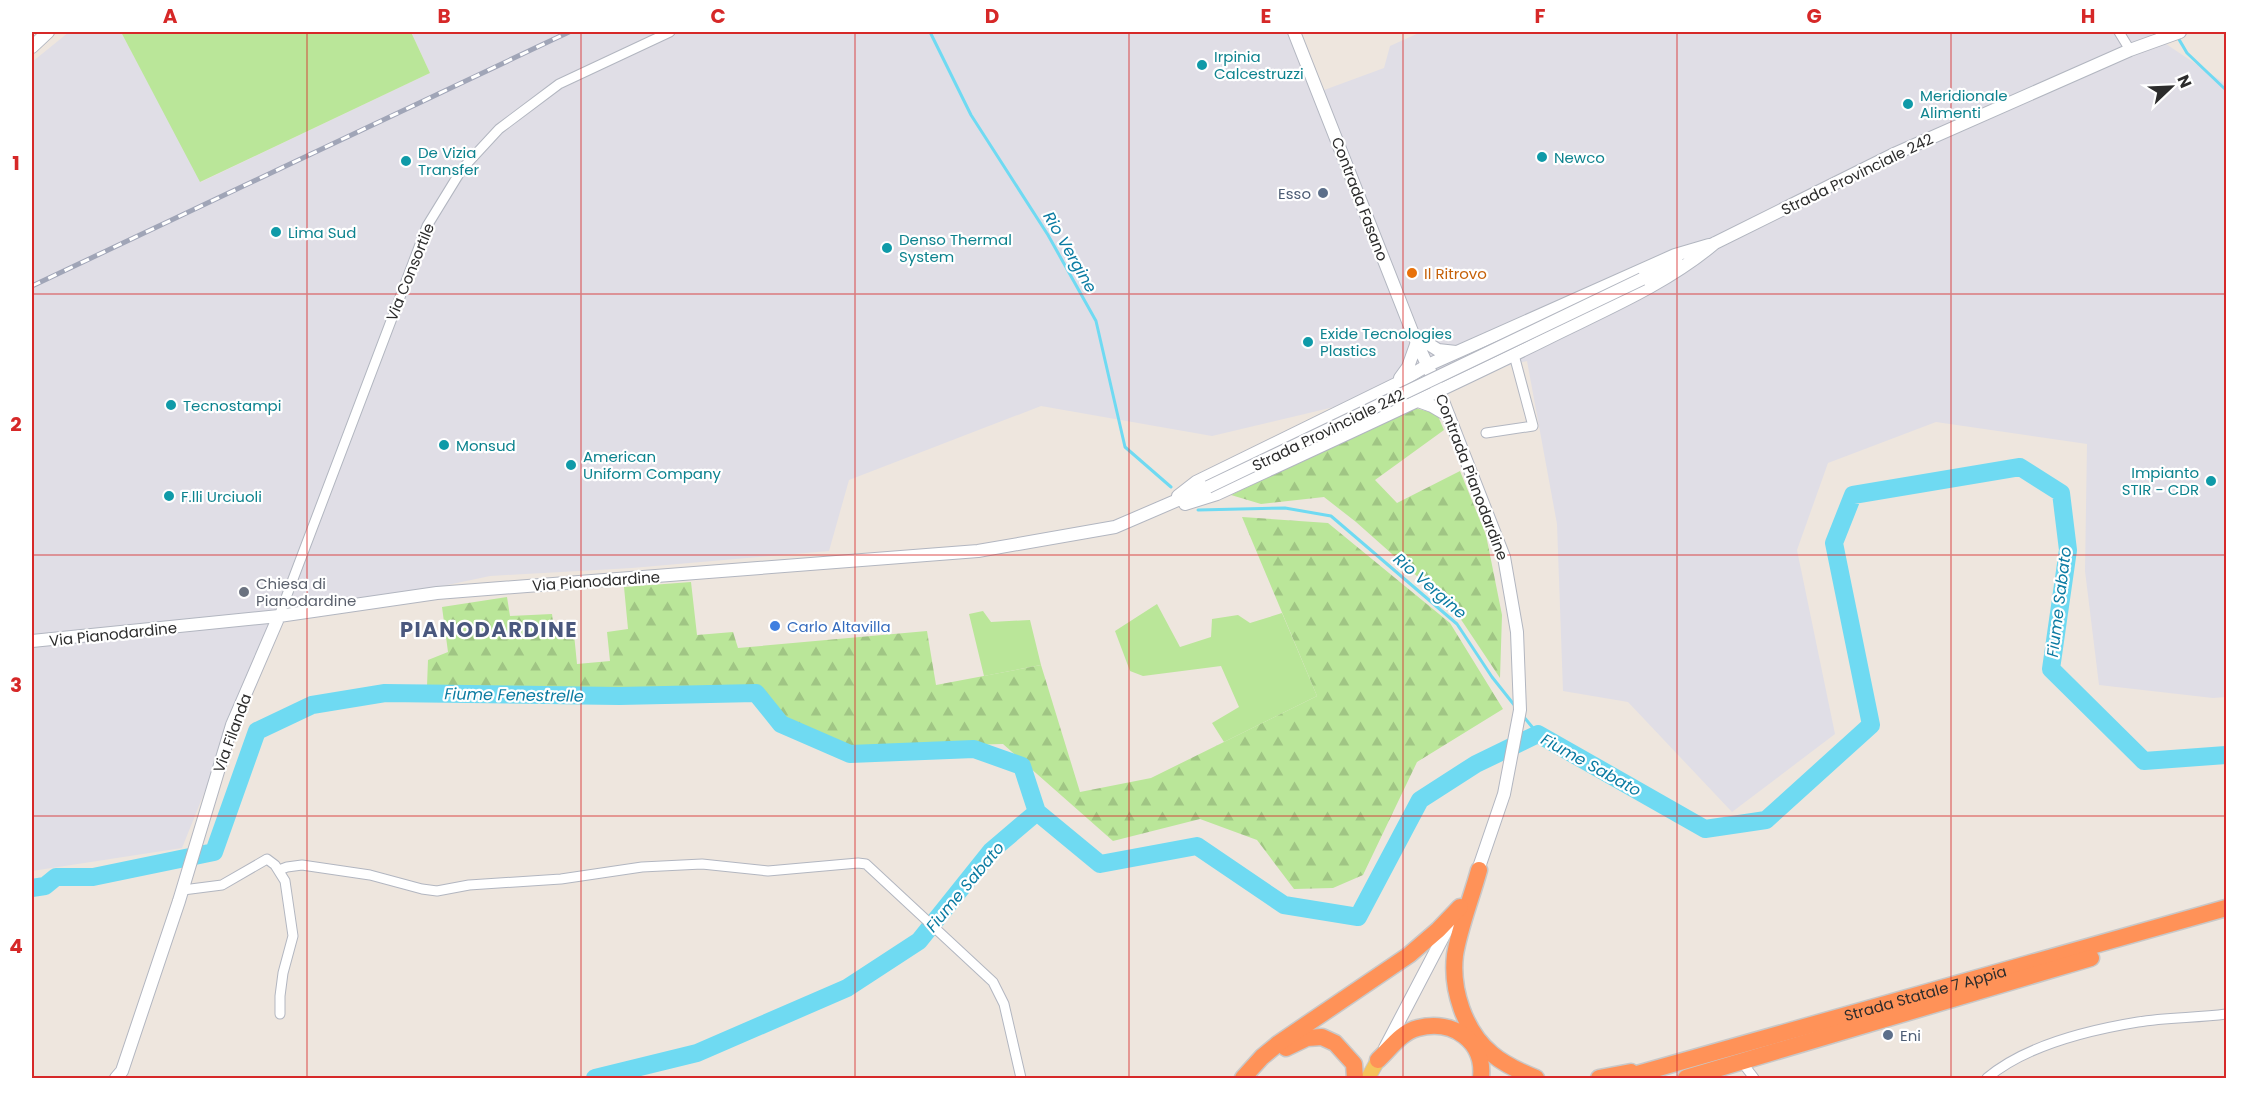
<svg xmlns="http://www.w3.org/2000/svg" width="2258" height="1110" font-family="Poppins,sans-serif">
	<defs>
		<pattern id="forest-firs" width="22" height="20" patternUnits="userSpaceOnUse" patternTransform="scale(1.5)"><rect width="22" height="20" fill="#bae699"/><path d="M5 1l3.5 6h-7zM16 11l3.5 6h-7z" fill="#a0c584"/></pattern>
	</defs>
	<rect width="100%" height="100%" fill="#eee6de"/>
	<path fill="#e0dee6" d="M69,32H121L201,182L430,73L411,32H1288L1316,93L1384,68L1390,46L1421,32H2148L2226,84V697L2213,698L2099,685L2085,571L2087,444L1936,422L1828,463L1797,550L1835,734L1732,812L1628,702L1563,691L1557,524L1527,361L1212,436L1041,406L849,480L829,551L632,568L490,576L273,622L182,848L32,871V62Z"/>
	<path fill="#bae699" d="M121,32H411L430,73L200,182Z
		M1157,604L1180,647L1211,637L1212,619L1238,615L1250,623L1282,613L1317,696L1224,742L1212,723L1239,707L1221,666L1143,676L1130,671L1115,631Z
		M983,611L991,622L1030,620L1041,665L984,676L969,614Z"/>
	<path fill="url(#forest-firs)" d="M1415,408L1437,414L1444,430L1375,480L1397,503L1460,471L1486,535L1502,615L1500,678L1454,609L1356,522L1324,497L1261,504L1231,495Z
		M1242,517L1328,523L1450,623L1503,709L1417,762L1363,875L1333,888L1294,889L1257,840L1200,819L1113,841L1003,744L851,748L790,723L759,690L427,686L428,660L448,652L442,607L507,597L510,616L552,614L555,636L574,634L577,664L610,661L607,632L628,629L624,587L691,582L697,635L733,632L738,648L927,631L936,685L1041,665L1080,792L1151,778L1317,696Z"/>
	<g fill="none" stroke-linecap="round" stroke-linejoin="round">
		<path stroke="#6fdaf2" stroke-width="3" d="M930,32L971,115L1048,235L1096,321L1125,447L1171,487
			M2177,36L2187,53L2226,90
			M1198,510L1285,508L1331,516L1457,624L1492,677L1515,706
			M1523,716L1538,734"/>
		<path stroke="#6fdaf2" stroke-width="18" d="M32,888L45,886L56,877H93L214,852L257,731L312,705L385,693L619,696L756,693L781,724L850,754L974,749L1022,766L1037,812
			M595,1078L697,1053L847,988L919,941L991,851L1037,812L1100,864L1197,846L1284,905L1358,917L1420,800L1476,764L1538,734L1705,829L1766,820L1871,725L1834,543L1853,495L2020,467L2061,493L2068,550L2051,669L2144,761L2226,755"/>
		<g stroke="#b2b6c0" stroke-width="11">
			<path id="street" d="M2119,32L2130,50
				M1486,433L1533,426L1514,355
				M279,616L427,226L462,169L499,129L559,84L670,32
				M279,870L287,867L302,865L370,875L422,889L437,891L469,885L561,879L642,867L702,864L768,871L858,863L866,864L993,982L1004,1004L1021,1078
				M183,890L222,885L267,859L275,865L285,881L293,936L283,973L280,996V1014
				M1741,1061L1754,1078
				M1987,1078C2026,1045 2089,1030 2138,1022C2167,1017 2197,1018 2226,1014"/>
		</g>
		<g stroke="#b2b6c0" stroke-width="14">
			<path id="secondary" d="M1294,32L1413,334L1439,391L1504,557L1517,632L1520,710L1504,794L1476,876
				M32,47L48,32
				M1709,246L1892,155L2130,50L2180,32
				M1642,279L1677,262
				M1413,334L1438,350L1456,352
				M1400,378L1408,367L1417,342
				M1418,401L1432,406L1449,416
				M1178,496L1196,482L1396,384L1428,365L1675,255L1709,245
				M1185,504L1217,494C1327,443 1437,393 1546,339C1604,310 1665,285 1715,243
				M32,641L279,616L437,593L978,551L1115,527L1208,487
				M1385,1048L1452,920
				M116,1078L122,1071L179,901L232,725L279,616"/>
		</g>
		<g stroke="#c8c8c8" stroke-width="16">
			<path id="primary" d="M1368,1078L1378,1060"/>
		</g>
		<g stroke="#c8c8c8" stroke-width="19">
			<g id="highway">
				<path d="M1479,870C1472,896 1459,929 1455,955C1451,989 1464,1031 1492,1054C1505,1065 1521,1072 1536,1078"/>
				<path d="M1286,1048L1307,1038L1322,1037L1335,1043L1354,1064L1355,1078"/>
				<path d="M1378,1060C1390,1049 1401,1032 1418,1028C1453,1019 1485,1041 1481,1078"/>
				<path d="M1243,1078L1262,1057L1279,1043L1409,955L1438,930L1460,907"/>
				<path d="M1599,1078L1631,1072"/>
				<path id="s1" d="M1623,1078L2226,908"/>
				<path d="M1686,1078L2091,958"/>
			</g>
		</g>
		<use href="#street" stroke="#fff" stroke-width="9"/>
		<use href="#secondary" stroke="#fff" stroke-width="12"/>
		<use href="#primary" stroke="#f5c45c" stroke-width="14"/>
		<use href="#highway" stroke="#ff9258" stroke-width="16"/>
		<g stroke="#a0a5b7" stroke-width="5">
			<path id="rail" d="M32,286L569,32"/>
		</g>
		<use href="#rail" stroke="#fff" stroke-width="3" stroke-dasharray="9" stroke-linecap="butt"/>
		<g stroke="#b2b6c0" stroke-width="14" stroke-linecap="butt">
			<path id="secondary-bridge" d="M1208,487L1642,279"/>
		</g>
		<use href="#secondary-bridge" stroke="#fff" stroke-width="12"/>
	</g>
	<path fill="none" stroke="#d62828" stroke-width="1.5" stroke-opacity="0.55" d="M307,32V1078M581,32V1078M855,32V1078M1129,32V1078M1403,32V1078M1677,32V1078M1951,32V1078M32,294H2226M32,555H2226M32,816H2226"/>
	<g fill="#0f9aa8" stroke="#fff" stroke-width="2">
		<circle cx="1202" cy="65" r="6"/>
		<circle cx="1908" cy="104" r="6"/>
		<circle cx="1542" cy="157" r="6"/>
		<circle cx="406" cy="161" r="6"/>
		<circle cx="276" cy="232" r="6"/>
		<circle cx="887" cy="248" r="6"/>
		<circle cx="1308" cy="342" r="6"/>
		<circle cx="171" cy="405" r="6"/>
		<circle cx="444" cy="445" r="6"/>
		<circle cx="571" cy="465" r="6"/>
		<circle cx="2211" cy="481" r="6"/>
		<circle cx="169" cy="496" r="6"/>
	</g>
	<g fill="#5c6f8a" stroke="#fff" stroke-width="2">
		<circle cx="1323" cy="193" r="6"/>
		<circle cx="1888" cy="1035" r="6"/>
	</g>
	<circle fill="#e8710a" stroke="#fff" stroke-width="2" cx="1412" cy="273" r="6"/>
	<circle fill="#6b7280" stroke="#fff" stroke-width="2" cx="244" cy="592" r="6"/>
	<circle fill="#3f7fe0" stroke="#fff" stroke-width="2" cx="775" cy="626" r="6"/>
	<g text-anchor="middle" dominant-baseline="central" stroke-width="4.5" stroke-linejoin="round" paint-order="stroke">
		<g font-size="15" fill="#0d838f" stroke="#fff" text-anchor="start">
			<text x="1214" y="56">Irpinia<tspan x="1214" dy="17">Calcestruzzi</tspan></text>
			<text x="1920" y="95">Meridionale<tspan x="1920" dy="17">Alimenti</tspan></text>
			<text x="418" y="152">De Vizia<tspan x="418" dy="17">Transfer</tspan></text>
			<text x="1554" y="157">Newco</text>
			<text x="288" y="232">Lima Sud</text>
			<text x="899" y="239">Denso Thermal<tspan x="899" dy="17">System</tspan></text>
			<text x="1320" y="333">Exide Tecnologies<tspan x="1320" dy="17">Plastics</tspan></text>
			<text x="183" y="405">Tecnostampi</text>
			<text x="456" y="445">Monsud</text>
			<text x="583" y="456">American<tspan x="583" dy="17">Uniform Company</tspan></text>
			<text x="2199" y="472" text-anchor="end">Impianto<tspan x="2199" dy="17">STIR - CDR</tspan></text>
			<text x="181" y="496">F.lli Urciuoli</text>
		</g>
		<g font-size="15" fill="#2c2c2c" stroke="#fff">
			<text transform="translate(1857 174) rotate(-26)">Strada Provinciale 242</text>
			<text transform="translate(1360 199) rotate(69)">Contrada Fasano</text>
			<text transform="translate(410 272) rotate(-68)">Via Consortile</text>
			<text transform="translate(1328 430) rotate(-26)">Strada Provinciale 242</text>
			<text transform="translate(1472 477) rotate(69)">Contrada Pianodardine</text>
			<text transform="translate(596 581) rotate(-4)">Via Pianodardine</text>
			<text transform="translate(113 634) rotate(-6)">Via Pianodardine</text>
			<text transform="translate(232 733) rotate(-70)">Via Filanda</text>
			<text stroke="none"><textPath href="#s1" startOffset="314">Strada Statale 7 Appia</textPath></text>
		</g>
		<g font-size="15" fill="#4e5e75" stroke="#fff" text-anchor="end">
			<text x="1311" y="193">Esso</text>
			<text x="1900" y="1035" text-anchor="start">Eni</text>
		</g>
		<g font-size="15" fill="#c56008" stroke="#fff" text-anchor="start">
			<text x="1424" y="273">Il Ritrovo</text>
		</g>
		<g font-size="15" fill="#5b616d" stroke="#fff" text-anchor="start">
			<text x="256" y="583">Chiesa di<tspan x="256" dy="17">Pianodardine</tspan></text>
		</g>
		<g font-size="15" fill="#366cbe" stroke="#fff" text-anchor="start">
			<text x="787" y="626">Carlo Altavilla</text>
		</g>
		<g font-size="16" font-style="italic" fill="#0a7ba2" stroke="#fff">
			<text transform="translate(1070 252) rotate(60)">Rio Vergine</text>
			<text transform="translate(1430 586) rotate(41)">Rio Vergine</text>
			<text transform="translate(2059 602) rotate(-83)">Fiume Sabato</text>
			<text transform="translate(514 695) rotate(1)">Fiume Fenestrelle</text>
			<text transform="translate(1591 765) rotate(29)">Fiume Sabato</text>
			<text transform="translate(965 887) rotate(-50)">Fiume Sabato</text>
		</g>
		<g font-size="21" font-weight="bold" letter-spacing="1.5" fill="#4a587e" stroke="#fff">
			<text x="489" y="629">PIANODARDINE</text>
		</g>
	</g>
	<rect width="2258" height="1110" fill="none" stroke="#ffffff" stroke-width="66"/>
	<g transform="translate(2171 87) rotate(67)" stroke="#ffffff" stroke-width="4.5" paint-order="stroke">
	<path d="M0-4.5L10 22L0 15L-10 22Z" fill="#2c2c2c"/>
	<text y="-9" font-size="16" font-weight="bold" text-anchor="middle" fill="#2c2c2c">N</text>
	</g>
	<rect x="33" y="33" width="2192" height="1044" fill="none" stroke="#d62828" stroke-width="2"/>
	<g font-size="20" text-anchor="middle" font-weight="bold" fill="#d62828">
		<text x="170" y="23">A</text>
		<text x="444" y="23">B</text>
		<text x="718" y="23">C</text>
		<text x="992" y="23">D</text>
		<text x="1266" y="23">E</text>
		<text x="1540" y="23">F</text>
		<text x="1814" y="23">G</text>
		<text x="2088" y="23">H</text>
		<text x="16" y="170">1</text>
		<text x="16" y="431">2</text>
		<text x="16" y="692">3</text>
		<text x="16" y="953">4</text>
	</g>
</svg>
